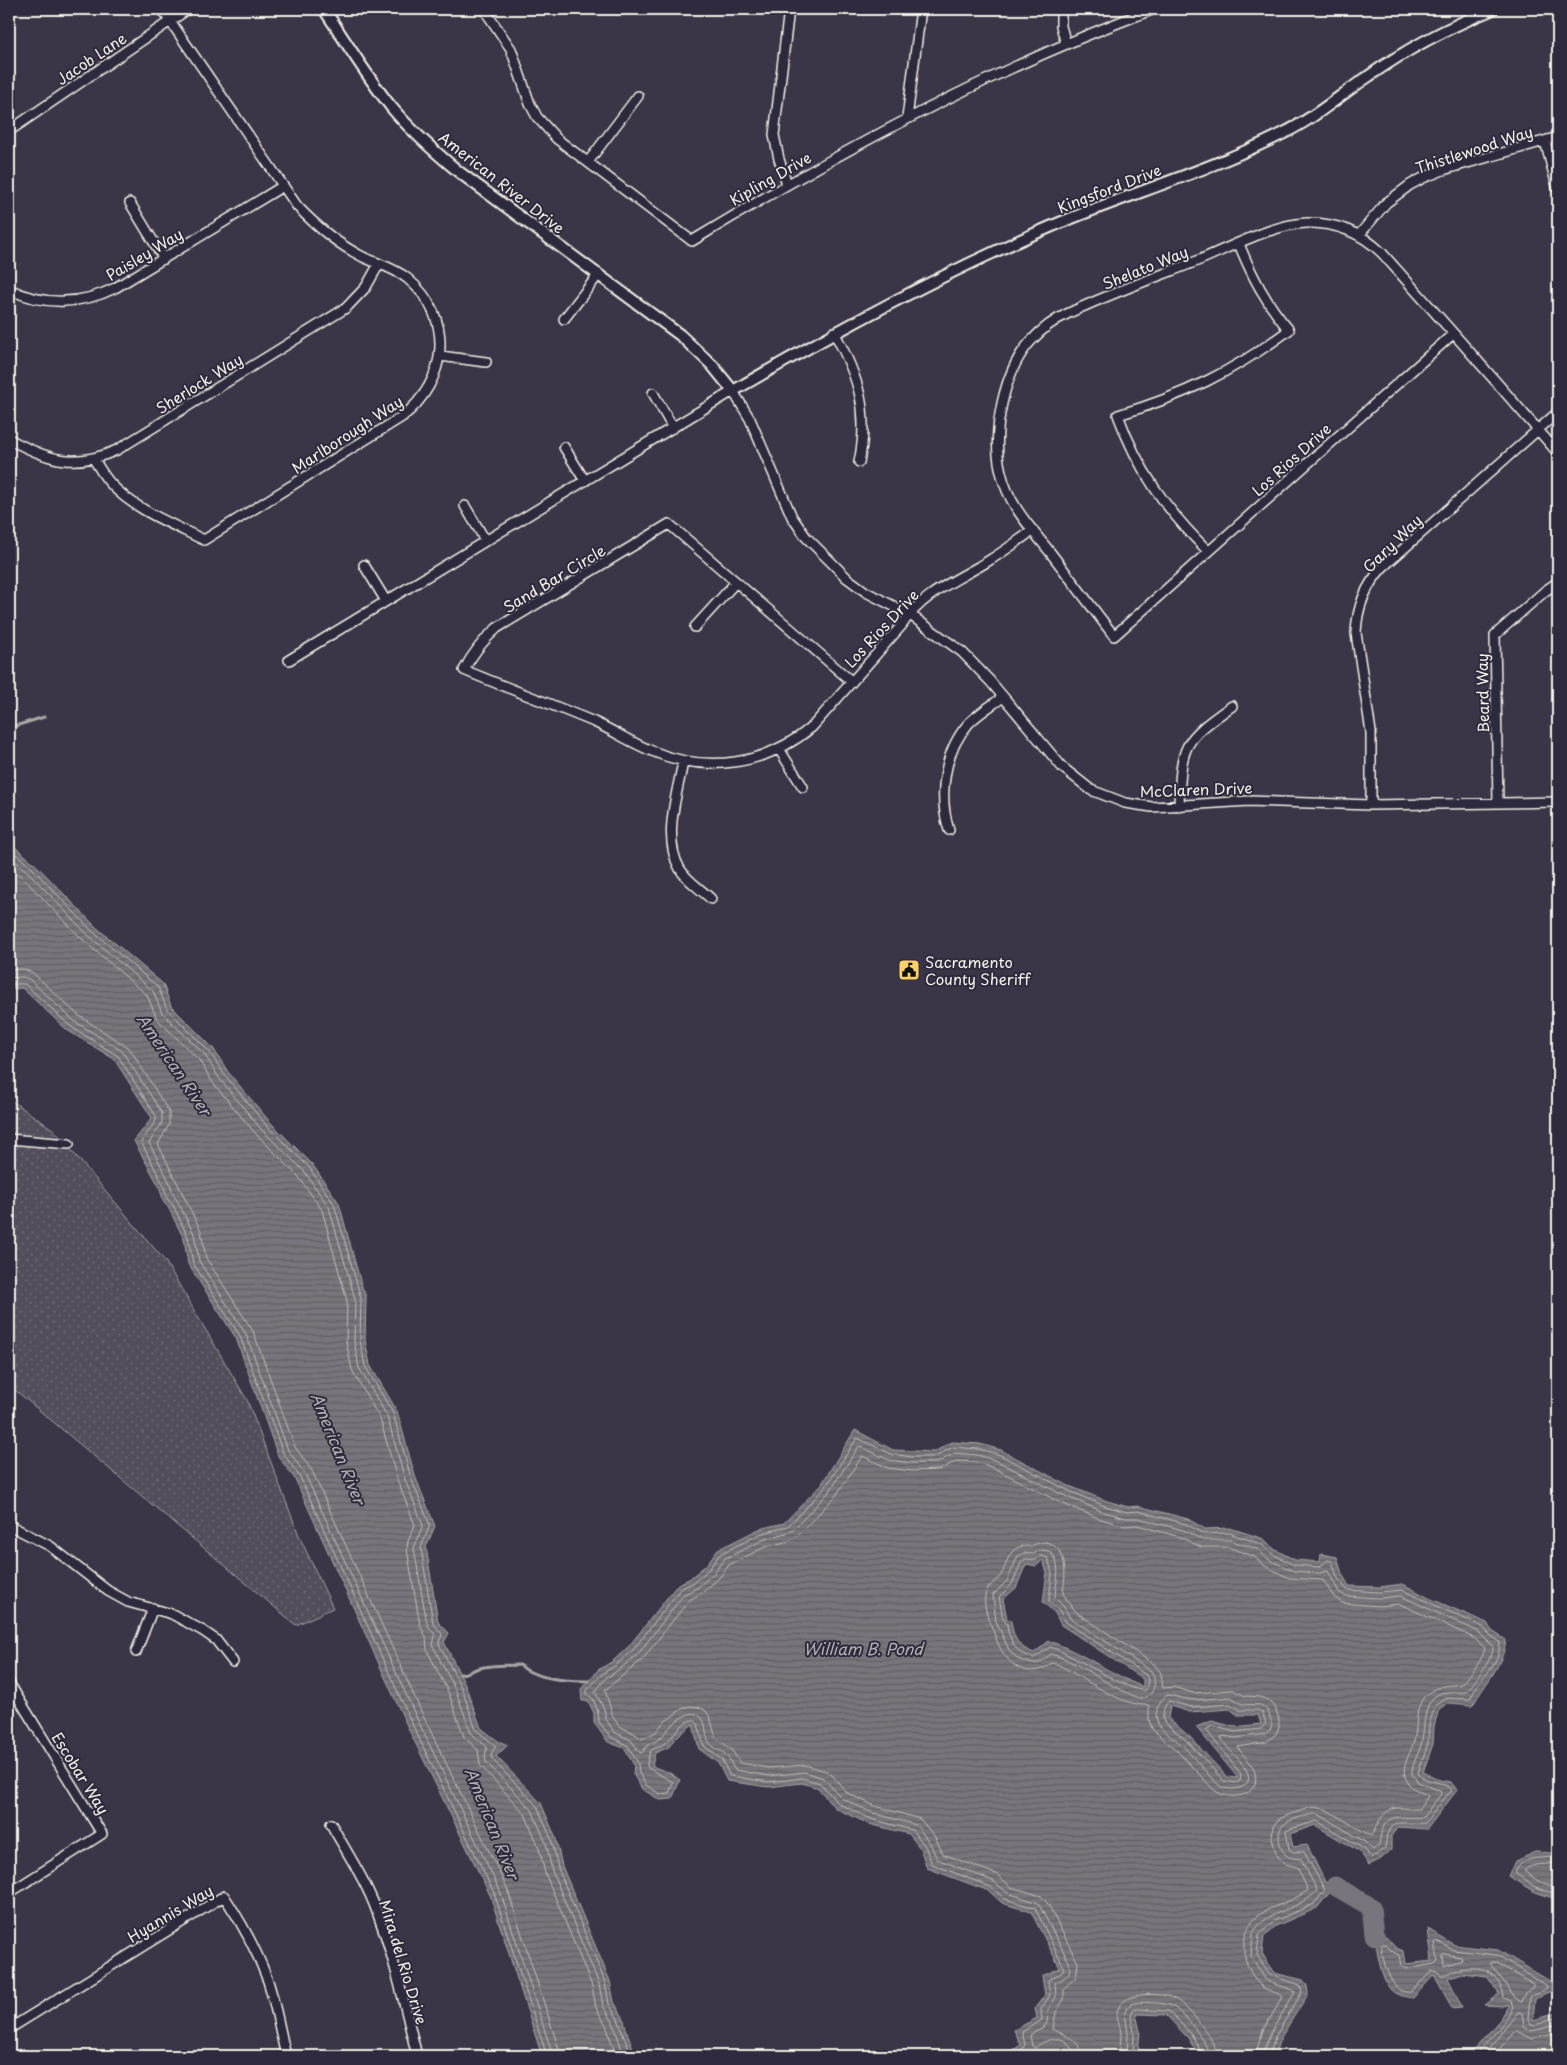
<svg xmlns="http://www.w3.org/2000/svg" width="1567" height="2065" font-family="'Playpen Sans',sans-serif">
	<defs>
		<pattern id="grass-dots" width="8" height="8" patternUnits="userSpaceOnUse" patternTransform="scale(1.25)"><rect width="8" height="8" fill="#534e5c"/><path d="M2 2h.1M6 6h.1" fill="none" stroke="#6c6873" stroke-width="1.8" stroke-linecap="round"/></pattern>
		<pattern id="water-rules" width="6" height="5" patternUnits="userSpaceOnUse" patternTransform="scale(1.25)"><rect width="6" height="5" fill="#78747b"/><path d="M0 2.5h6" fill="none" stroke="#636063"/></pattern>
	</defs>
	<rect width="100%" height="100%" fill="#3b3647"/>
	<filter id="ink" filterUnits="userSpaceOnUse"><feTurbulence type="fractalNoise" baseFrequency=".02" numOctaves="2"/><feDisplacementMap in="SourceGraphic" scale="10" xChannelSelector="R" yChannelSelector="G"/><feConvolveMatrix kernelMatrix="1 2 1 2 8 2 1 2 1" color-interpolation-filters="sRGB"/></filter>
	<g filter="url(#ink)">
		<path fill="url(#grass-dots)" stroke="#a4a0a2" d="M9,1099L54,1130L165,1261L247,1400L300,1538L333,1608L296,1625L9,1385Z"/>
		<path fill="url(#water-rules)" stroke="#aaa6a7" fill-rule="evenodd" d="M9,842L34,863L96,927L163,984L171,1006L213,1048L228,1072L270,1122L312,1164L339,1203L361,1284L366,1297L365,1340L370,1365L397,1411L415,1476L435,1526L426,1547L438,1622L449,1633L444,1642L466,1687L481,1728L498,1741L508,1745L496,1756L541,1803L556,1839L562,1866L610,1981L614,2002L623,2017L628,2035L636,2056H542L490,1895L409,1730L295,1479L278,1456L236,1338L188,1264L184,1239L168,1207L164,1203L159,1186L134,1141L152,1118L114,1059L67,1030L22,988L9,989Z
			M855,1430L893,1450L934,1452L952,1442L980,1444L1001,1450L1069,1486L1107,1501L1128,1507L1138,1506L1188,1519L1205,1529L1230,1528L1264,1539L1274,1549L1295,1560L1320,1562L1321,1554L1337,1557L1342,1574L1349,1586L1379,1587L1403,1584L1429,1598L1487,1623L1492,1631L1506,1640C1503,1666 1486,1682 1473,1705L1448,1703L1439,1709L1434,1726L1433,1744L1423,1772L1441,1780L1451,1782L1457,1790L1427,1829L1398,1827L1391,1836V1850L1381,1859L1369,1865L1360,1852L1315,1825L1290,1834L1293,1847L1307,1845L1325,1882L1335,1886L1317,1908L1276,1926L1264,1936L1262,1953L1274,1973L1303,1980L1307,1986L1308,1994L1280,2039L1275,2053L1272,2056H1199L1188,2038L1166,2015L1136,2014L1140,2031L1138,2056H1063L1060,2052L1053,2049L1042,2056H1015L1013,2050L1021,2045L1014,2030L1037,2018L1035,2008L1045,1995L1042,1976L1060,1968L1031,1912L1002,1903L989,1891L927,1868L920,1848L909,1834L869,1824L835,1808L818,1788L802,1783L768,1787L727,1781L718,1763L699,1749L693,1724L675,1738L669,1747L655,1753L652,1766L670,1773L680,1780L672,1799L660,1800L642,1789L633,1774L634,1765L624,1748L608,1742L594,1723V1713L588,1701H582L581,1689L598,1670L613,1661L629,1646L678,1584L689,1579L706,1565L717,1550L759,1529L784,1523L821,1485ZM1043,1560L1047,1573L1043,1602L1055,1613L1061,1625L1143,1679V1687C1110,1674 1082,1652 1049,1641L1034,1653C1018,1647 1013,1638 1011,1620L1007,1619L1003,1599L1016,1588L1026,1564L1036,1566ZM1170,1706L1190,1712L1230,1709L1238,1715H1258L1261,1724L1235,1727L1212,1721L1196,1727L1238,1778L1227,1777L1190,1737L1168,1718Z
			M1558,1848V1900L1533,1891L1508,1876L1515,1861L1535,1852L1552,1853Z
			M1428,1929L1454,1945L1498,1950L1558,1986V1989L1535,1999L1533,2020L1558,2013V2056H1469L1502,2017L1509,2004L1503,2006L1484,2005L1499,1994L1487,1976L1462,1973L1448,1978L1462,2007L1452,2008L1434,1975L1413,1998C1406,1997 1397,1996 1391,1990C1381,1979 1376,1951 1376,1937L1385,1936L1396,1948L1404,1951L1406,1964L1432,1961Z"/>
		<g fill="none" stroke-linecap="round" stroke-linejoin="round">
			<path stroke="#c2bfbc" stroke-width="1" d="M9,848L31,867L92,931L158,987L167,1009L209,1051L224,1074L266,1125L309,1167L334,1204L361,1298L360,1340L365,1366L393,1413L411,1478L430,1525L421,1548L433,1623L442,1634L439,1644L462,1689L476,1730L496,1746L491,1754L492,1759L537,1806L552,1841L558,1868L605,1982L609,2004L618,2019L631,2056
				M9,856L27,871L88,935L153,991L162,1013L205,1055L219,1078L261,1129L304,1171L329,1207L355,1299L354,1340L359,1368L387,1416L405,1480L423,1525L414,1548L427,1624L435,1635L433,1646L456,1691L471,1733L487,1747L485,1756L486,1762L532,1810L546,1843L552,1871L599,1984L603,2006L613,2022L624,2056
				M9,866L22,877L83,940L147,995L157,1019L199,1060L213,1083L256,1134L298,1176L322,1210L347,1301L346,1341L352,1370L380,1419L398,1482L415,1525L408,1541L407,1549L420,1625L426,1637L427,1650L449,1694L464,1737L478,1750L480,1765L525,1814L538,1845L545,1873L592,1986L596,2008L606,2025L616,2056
				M9,970L23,969L33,973L78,1015L130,1049L169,1112V1125L158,1144L201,1231L206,1258L253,1331L295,1447L312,1471L426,1722L507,1888L561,2056
				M9,978L23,977L29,979L74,1021L122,1051L162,1113V1123L149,1143L169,1181L174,1196L178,1202L194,1234L199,1261L246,1334L288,1450L305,1474L420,1725L500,1891L553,2056
				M9,984H25L70,1026L118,1056L156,1116V1121L141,1142L163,1184L168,1200L173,1205L188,1237L193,1263L240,1336L283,1453L300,1477L414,1728L494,1893L547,2056
				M1046,1542C1070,1549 1065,1576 1063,1594L1076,1612L1155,1665L1161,1673L1163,1688L1174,1687L1193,1693L1233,1690L1245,1696L1260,1697L1269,1700L1275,1707L1279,1719V1727L1276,1734L1266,1742L1238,1747C1242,1756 1253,1762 1255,1773C1261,1797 1229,1802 1214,1790L1177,1751L1152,1729L1149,1720V1705C1122,1707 1084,1678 1059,1665L1052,1663C1024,1684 1002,1660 994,1633C990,1622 983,1608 985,1596C987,1585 996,1583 1001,1575C1007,1565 1007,1552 1019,1547C1023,1545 1027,1547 1031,1546C1036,1544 1039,1542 1046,1542Z
				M1041,1550L1049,1551C1064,1564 1055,1583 1055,1598L1064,1607L1070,1618L1151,1671C1154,1676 1155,1681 1154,1686C1153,1693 1148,1698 1141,1698C1135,1698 1129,1693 1123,1691C1100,1680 1076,1661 1051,1654L1039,1663L1032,1664L1018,1659L1009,1650L996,1621L993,1595L1007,1581L1018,1556L1024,1553L1033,1554Z
				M1041,1556L1048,1558L1052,1573L1049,1601L1059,1610L1066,1622L1146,1675L1148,1680L1146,1690C1133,1695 1069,1652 1050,1647L1034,1658L1021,1653L1014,1646L1008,1632L1007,1624L1003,1619L999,1597L1012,1584L1022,1561L1026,1559L1035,1560Z
				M1168,1695L1192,1700L1231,1697L1242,1704L1261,1705L1268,1711L1272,1724L1270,1730L1265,1734L1236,1738L1223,1736L1221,1737C1226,1750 1244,1760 1248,1774C1252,1788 1234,1791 1224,1788C1215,1785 1192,1755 1184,1747C1177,1739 1159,1731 1157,1721C1154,1711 1160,1698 1168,1695Z
				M1169,1701L1191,1707L1230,1704L1240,1710H1258L1262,1712L1266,1723L1261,1729L1235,1732L1212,1726L1206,1730L1241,1774L1240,1781L1236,1783L1224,1781L1187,1741L1164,1722C1161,1716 1164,1705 1169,1701Z
				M1558,1854C1544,1863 1524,1851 1515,1873L1535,1887L1558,1895
				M1558,1862C1546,1867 1534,1861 1524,1871L1538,1881L1558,1888
				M1446,1954L1461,1957L1462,1960L1444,1966L1443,1956Z
				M1492,1962H1495L1533,1984V1987L1526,1993L1522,2002H1520L1511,1993L1508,1987L1491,1965Z
				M1020,2056V2052L1025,2045L1022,2032L1042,2020L1041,2009L1050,1995L1048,1980L1061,1973L1064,1968L1035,1908L1005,1899L991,1887L932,1864L925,1846L912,1830L871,1819L839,1804L820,1783L802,1778L769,1782L730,1776L722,1760L704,1746L698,1724L694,1720C680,1721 674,1737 665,1743C660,1747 654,1747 650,1752L647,1764L648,1768L673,1782L669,1793L660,1794L646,1785L639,1773L638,1763L628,1746L611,1737L599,1722L598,1712L593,1699L587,1694V1690L602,1674L616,1665L633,1650L681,1588L693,1583L709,1569L720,1554L760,1534L788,1526L825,1488L857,1438L891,1454L912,1457H935L953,1447L979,1449L1000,1455L1067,1490L1105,1506L1127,1512L1138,1511L1186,1524L1204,1534L1229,1533L1261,1544L1271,1553L1294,1565L1320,1567L1327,1560L1332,1561L1337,1577L1347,1590L1379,1592L1402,1590L1483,1627L1489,1634L1500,1642C1500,1656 1492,1669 1483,1678C1478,1683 1474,1692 1470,1699L1447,1698L1435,1706L1429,1725L1428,1743L1418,1773C1425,1784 1445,1780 1451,1790L1425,1823H1395L1387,1834L1385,1848L1372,1858L1362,1848L1317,1821L1290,1829L1286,1831L1289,1849L1293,1852H1304L1325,1890L1314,1904L1274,1921L1259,1935L1257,1955L1270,1975L1300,1985L1302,1992L1275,2037L1269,2056
				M1073,2056C1071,2033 1048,2036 1035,2048L1032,2046L1030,2035L1043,2028L1047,2023L1048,2010L1056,1997L1055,1983C1064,1978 1073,1975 1069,1962L1038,1903L1008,1893L993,1881L937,1859L930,1843L916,1825L873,1813L843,1799L823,1778L804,1772L769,1776L735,1770C731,1765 730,1758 725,1754C720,1750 712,1747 709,1742C705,1736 707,1726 703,1720C693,1702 670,1726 663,1735C657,1743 647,1742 643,1752L640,1753L631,1740L614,1732L606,1719L604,1709L595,1692L606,1678L620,1669L638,1654L684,1594L697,1588L714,1573L724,1559L763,1540L792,1531L829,1492L859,1446L889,1460L912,1463H937L955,1453L978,1455L997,1461L1065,1496L1104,1512L1126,1518H1138L1183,1530L1203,1540H1229L1257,1549L1268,1559L1293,1571L1319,1573L1328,1571L1339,1592L1345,1596L1379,1598L1401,1596L1479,1632L1485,1639L1493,1645C1494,1659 1475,1680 1467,1692C1460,1693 1454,1691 1447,1692C1421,1694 1426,1726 1421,1744C1419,1754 1412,1763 1412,1774L1418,1782L1440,1791L1441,1794L1423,1817C1396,1819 1384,1809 1379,1845L1373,1850L1365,1842L1318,1814C1309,1814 1290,1819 1283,1825C1276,1832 1279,1849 1286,1855C1290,1859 1296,1858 1301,1859L1317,1890C1303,1910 1266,1909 1253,1933L1251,1956L1265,1979L1271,1983L1293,1990L1295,1992L1270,2034L1262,2056
				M1081,2056C1080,2038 1066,2037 1053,2029L1056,2012L1064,1999V1988L1076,1977L1078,1963L1048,1904L1041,1896L1011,1887L996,1874L943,1854L935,1837L920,1819L875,1806L847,1793L833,1776L826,1771L805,1765L769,1768L740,1763L731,1749L716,1738L710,1717L705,1710L698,1707L690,1706L682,1709L663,1723L656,1732L642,1739L632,1732L619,1726L613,1717L605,1690L642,1660L689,1600L702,1593L719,1578L729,1565L765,1547L789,1541L797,1536L835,1497L862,1456L888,1468L912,1471L939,1470L957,1461L977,1462L994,1468L1061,1503L1101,1519L1125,1526L1137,1525L1180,1537L1201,1547H1228L1253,1556L1265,1566L1289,1578L1323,1580L1334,1597L1342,1603L1379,1606L1400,1604L1474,1638L1485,1648C1483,1661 1470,1673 1463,1684C1449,1686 1439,1684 1427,1694C1414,1705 1418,1726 1414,1741C1411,1754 1399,1768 1407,1781C1411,1790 1421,1791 1428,1796L1419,1809C1412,1810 1405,1808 1398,1808C1381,1809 1378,1826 1371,1836L1325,1809L1312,1807L1285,1816L1278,1820L1273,1826L1272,1838L1277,1857L1285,1864L1297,1867L1308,1890C1285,1909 1248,1905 1244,1943C1243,1959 1249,1973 1260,1985C1266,1992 1277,1991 1283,1997L1263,2030L1255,2056
				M1119,2056C1120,2049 1121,2041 1121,2033C1120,2024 1114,2016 1119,2007C1125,1992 1162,1992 1175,1999C1189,2007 1216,2040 1217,2056
				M1127,2056L1128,2033L1125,2013C1126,2009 1127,2006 1131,2004C1137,2001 1164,2003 1170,2005C1182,2010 1209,2043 1209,2056
				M1133,2056L1134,2032L1131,2015L1133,2010L1137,2009L1169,2011L1192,2035L1203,2056
				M1475,2056L1506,2020L1513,2007L1511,2001L1504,1998C1504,1991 1496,1975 1488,1971C1476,1965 1452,1968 1442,1977L1437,1972L1432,1971L1411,1992C1406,1992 1400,1992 1396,1987C1389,1980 1380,1954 1382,1944H1385L1393,1952L1399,1955L1401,1966L1406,1969L1435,1964L1438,1960L1435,1944L1437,1941L1453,1950L1497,1955L1547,1986V1989L1530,1997L1528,2018L1530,2023L1535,2025L1558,2018
				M1483,2056L1518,2012L1522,2013L1524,2026L1531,2031L1558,2025
				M1493,2056L1516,2030L1532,2039L1558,2033"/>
			<path stroke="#aaa6a7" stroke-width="3" d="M9,728L44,717
				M460,1674C468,1674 472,1670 479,1668C492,1665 506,1665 520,1665C534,1679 568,1681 588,1681"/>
			<path stroke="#78747b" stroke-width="19" d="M1335,1886L1371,1907L1374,1935L1376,1937"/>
			<g stroke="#f4f1e8" stroke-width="12">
				<path id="minor" d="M484,9L511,49L530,104L537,117L557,139L692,241C840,151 992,69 1154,9
					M1061,9V26L1066,44
					M907,118L921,9
					M9,131L188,9
					M1545,141L1558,190
					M588,162L638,96
					M787,184L779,159L774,135L789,9
					M130,203L164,259
					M1359,235L1386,203L1410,185L1423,178L1443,170L1558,137
					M9,289C43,306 81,305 115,288L283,186
					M564,319L599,274
					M834,332C858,376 870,411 859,462
					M1453,334L1114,636C1093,608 1071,580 1050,552C1030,527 1008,504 1001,472C991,433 1004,370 1031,341C1042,329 1054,320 1067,314C1109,294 1154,278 1197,261C1229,248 1273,224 1307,223C1335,222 1362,233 1382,253C1441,319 1500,386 1558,453
					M440,356L486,362
					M653,393L673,428
					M9,439C48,460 74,469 117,450L346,308L366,287L379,264
					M564,447L585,481
					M93,458C99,467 104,477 111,484C133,509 174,525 204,540L402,417C448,381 455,318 408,279C395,268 378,264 363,257C337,244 316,226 297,206L162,9
					M465,506L485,540
					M1208,551C1166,510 1138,470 1118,415C1183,396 1234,371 1289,330C1266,303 1252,276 1239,244
					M364,565L386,601
					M695,627L736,582
					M289,660L733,391L750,419L792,517L806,537L847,578L866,592L909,614L962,652L990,681L1062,767L1091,790L1125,803L1152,807L1249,801L1371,805L1558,802
					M851,681L669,524L497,628C482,641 473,653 464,670C507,688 551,704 594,722C614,731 632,743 652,751C707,774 766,765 812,727L902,625C922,594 955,581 985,563C1002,553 1017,542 1033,530
					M779,749L803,787
					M683,762C677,795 662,838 680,869C687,881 702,890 711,899
					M1498,803L1495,635L1545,591L1558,582
					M1371,805V732L1356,633C1357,607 1365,586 1383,567L1558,412
					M1179,806C1181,745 1182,741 1232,706
					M949,830C938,795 944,751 969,723C979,713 992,705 1003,697
					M9,1139L69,1144
					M9,1525L50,1546L108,1591L128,1602L172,1614L203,1631L216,1640L233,1662
					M136,1652L153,1608
					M9,1683L102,1834L9,1893
					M331,1824C347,1853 366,1881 377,1912C395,1959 405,2008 417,2056
					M9,2029L224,1896C242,1923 257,1951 268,1981C276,2006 280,2031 286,2056"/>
			</g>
			<g stroke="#f4f1e8" stroke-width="14">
				<path id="tertiary" d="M324,9C346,42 367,77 392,108C412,132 435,152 459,172L680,335L712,365L733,391C838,330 944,272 1057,224C1132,193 1211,170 1284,133C1315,118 1340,95 1369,76C1408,48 1449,27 1493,9"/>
			</g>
			<use href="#minor" stroke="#2f2a3d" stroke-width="9"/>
			<use href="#tertiary" stroke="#2f2a3d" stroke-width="10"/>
		</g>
	</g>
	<defs>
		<g id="civic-square" transform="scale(1.125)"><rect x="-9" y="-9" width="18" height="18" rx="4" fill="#ffd166" stroke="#2f2a3d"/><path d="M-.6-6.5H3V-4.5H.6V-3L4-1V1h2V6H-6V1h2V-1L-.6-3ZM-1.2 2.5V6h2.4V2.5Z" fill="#111"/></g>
	</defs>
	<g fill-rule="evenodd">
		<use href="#civic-square" x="909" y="970"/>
	</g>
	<g text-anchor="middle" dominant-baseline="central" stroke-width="4" stroke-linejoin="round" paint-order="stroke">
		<g font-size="15" fill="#f4f1e8" stroke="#2f2a3d">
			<text transform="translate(91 58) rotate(-34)">Jacob Lane</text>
			<text transform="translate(1474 149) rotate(-18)">Thistlewood Way</text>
			<text transform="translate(770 178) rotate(-30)">Kipling Drive</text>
			<text transform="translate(502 182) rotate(38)">American River Drive</text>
			<text transform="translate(1109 188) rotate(-21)">Kingsford Drive</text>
			<text transform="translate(144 254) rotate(-31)">Paisley Way</text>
			<text transform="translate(1145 267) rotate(-22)">Shelato Way</text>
			<text transform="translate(199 383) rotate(-32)">Sherlock Way</text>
			<text transform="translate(347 434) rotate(-33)">Marlborough Way</text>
			<text transform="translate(1291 459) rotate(-42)">Los Rios Drive</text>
			<text transform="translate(1392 543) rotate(-44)">Gary Way</text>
			<text transform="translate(554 578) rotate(-31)">Sand Bar Circle</text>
			<text transform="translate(881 628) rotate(-47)">Los Rios Drive</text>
			<text transform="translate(1482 693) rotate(-91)">Beard Way</text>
			<text transform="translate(1196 789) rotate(-2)">McClaren Drive</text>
			<text transform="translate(81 1773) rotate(58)">Escobar Way</text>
			<text transform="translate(170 1913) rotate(-31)">Hyannis Way</text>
			<text transform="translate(404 1962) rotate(73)">Mira del Rio Drive</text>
		</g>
		<g font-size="15" fill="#f4f1e8" stroke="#2f2a3d" text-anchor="start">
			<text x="925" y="961">Sacramento<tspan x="925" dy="17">County Sheriff</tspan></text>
		</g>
		<g font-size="16" font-style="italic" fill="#b6b2b2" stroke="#2f2a3d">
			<text transform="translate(175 1064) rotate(56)">American River</text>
			<text transform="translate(339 1448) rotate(68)">American River</text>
			<text x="863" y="1648">William B. Pond</text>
			<text transform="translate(493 1823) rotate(68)">American River</text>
		</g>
	</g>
	<rect width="1567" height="2065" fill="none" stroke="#2f2a3d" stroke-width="30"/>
	<rect x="15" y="15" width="1537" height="2035" fill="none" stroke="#f4f1e8" stroke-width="2" filter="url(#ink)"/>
</svg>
